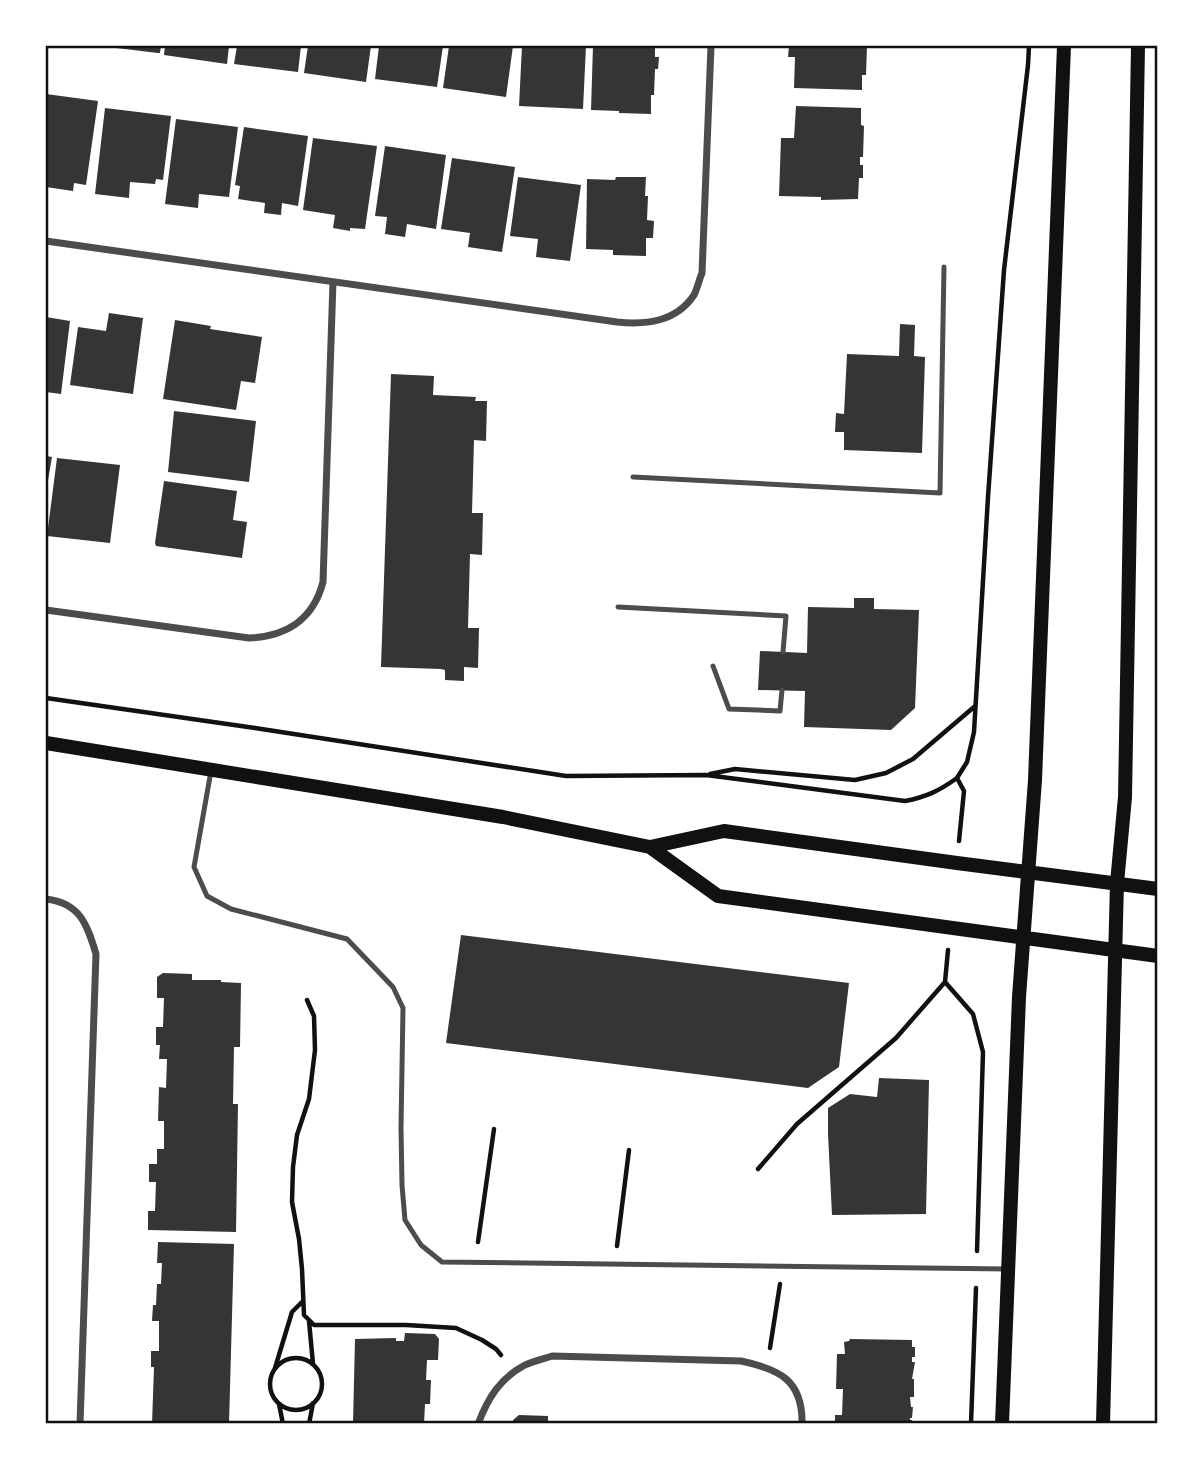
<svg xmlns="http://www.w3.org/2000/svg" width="1203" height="1469" font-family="Roboto,sans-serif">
	<rect width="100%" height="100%" fill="#fff"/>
	<path fill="#353535" d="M108,46H161L160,53H158L108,47Z
		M165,46H229L227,64L164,55Z
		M237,46H301L298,72L234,64Z
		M308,46H371L366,82L304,73Z
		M379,46H443L437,87L375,79Z
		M449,46H513L506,97L443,88Z
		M522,46H586L583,109L519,106Z
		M593,46H655V57H659L658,69H655L654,95H651V114L619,113V111L591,110Z
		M789,46H867L866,75H862V90L794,88L795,57H788Z
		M46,94L98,101L86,185L74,183L73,191L46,187Z
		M796,106L861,108V125L864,126L863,157H860V165H863V178H859L858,199L821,200V197L779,196L781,138H794Z
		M105,108L171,116L163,180L156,179L155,184L130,182L129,198L95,194Z
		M176,119L238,127L229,197L199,194L198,208L165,204Z
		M244,127L308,136L298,206L282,203L281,215L264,213L265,203L238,199L240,186L235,185Z
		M313,138L377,146L365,229L350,228V231L333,228L335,215L303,210Z
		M385,146L446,155L436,229L407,224L405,237L385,234L387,217L375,216Z
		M452,158L515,167L502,252L468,247L470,233L441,229Z
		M518,177L581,185L570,261L536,257L538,239L510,236Z
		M616,177H646L645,196H648L647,220L654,221L653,238H646V256L613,255V250L586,249L587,179L615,180Z
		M109,313L143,318L133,394L70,385L78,327L106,331Z
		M46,317L70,321L61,394L46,392Z
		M175,320L211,326L210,329L262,337L255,383L241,381L236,410L163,399Z
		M900,324L915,325L914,356L925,357L922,453L844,450V432H835L836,413L844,414L847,354L899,356Z
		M391,374L434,376L433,395L476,397L475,401H487L486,441L474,440L472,513H483L482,555L470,554L468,628H479L478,668L464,667V681L445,680V670L441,669L381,667Z
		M174,411L256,421L249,482L168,472Z
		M46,456L52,457L47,486H46Z
		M57,458L120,465L110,543L47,536Z
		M164,481L237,491L233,520L247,522L242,558L156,546L155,543Z
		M854,598H874V609L919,610L915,708L891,730L804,727L805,691L758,690L760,651L807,653L808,607L854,608Z
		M461,935L849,983L839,1067L808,1088L446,1043Z
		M163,973L192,974V980H221V982L241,983L240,1047H234L233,1104H238L236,1232L148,1230V1211H155L156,1182H149V1164H157V1149H164V1121H158L159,1087L166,1088L167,1059H159L160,1045H156V1027H163L164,998H157V977Z
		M879,1078L929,1080L926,1214L832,1215L828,1134V1108L850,1094L877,1097Z
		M158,1242L234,1244L229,1424H152L154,1367H151V1351H159V1321H152L153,1305H156L157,1284H161L162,1263H157Z
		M405,1333L435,1334L439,1339L438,1360H427L426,1380H431L430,1404H425L424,1424H353L355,1339L396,1338V1341H404Z
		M850,1339L912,1340V1347H915V1357H912V1362H915L912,1379H914V1397H910L911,1407H913L912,1418H910V1420H912V1424H835V1415H842L843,1389H836L837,1354H845L844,1342L849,1341Z
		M519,1415L548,1416V1424H513V1420Z"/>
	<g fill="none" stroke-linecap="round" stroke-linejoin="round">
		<path stroke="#111" stroke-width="4.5" d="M46,698L255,728L566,776L706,775L905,801C926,797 939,791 957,778
			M710,774L735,769L855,780L886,773L913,759L974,707
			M959,841L964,791L957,778L967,762L974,732L988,497L1004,270L1028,65L1029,46
			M948,950L945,982L973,1014L983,1052L977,1251
			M307,1000L314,1016L315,1050L309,1099L297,1135L293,1167L292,1202L299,1239L302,1269L304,1315L314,1325H406L456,1328L482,1340L496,1349L501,1355
			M758,1169L797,1124L896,1038L945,982
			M478,1242L494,1129
			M617,1246L629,1150
			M309,1321L313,1364
			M770,1348L780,1284
			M270 1384a26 26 0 1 1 52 0a26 26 0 1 1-52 0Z
			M275,1368L292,1312L302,1302
			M279,1404L283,1424
			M309,1424L313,1403
			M971,1424L976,1288"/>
		<path stroke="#4c4c4c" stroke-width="5" d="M633,477L940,493L944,267
			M618,607L786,616L783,652
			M713,666L729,709L780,711L782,690
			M211,771L194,867L207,896L231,909L347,939L393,987L403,1008L401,1128L402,1185L405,1220L421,1245L442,1262L1007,1269"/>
		<path stroke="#4c4c4c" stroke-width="7" d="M46,241L617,322C646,325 676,322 694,295C697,289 699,280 702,273L711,46
			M46,610L249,638C287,636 313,620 323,582L333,282
			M46,899C80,903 87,924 96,954L80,1424
			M478,1424C488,1398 500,1378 525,1365C533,1361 543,1359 552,1356L741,1361C779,1369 803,1380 802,1424"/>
		<path stroke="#111" stroke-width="14" d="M46,743L503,817L650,847L724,831L957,863L1158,889
			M650,847L718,896L1158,956
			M1002,1424L1019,997L1035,780L1064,46
			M1103,1424L1117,883L1125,797L1138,46"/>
	</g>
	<rect width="1203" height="1469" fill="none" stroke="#ffffff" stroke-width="94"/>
	<rect x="47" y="47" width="1109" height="1375" fill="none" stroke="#111" stroke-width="2.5"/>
</svg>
